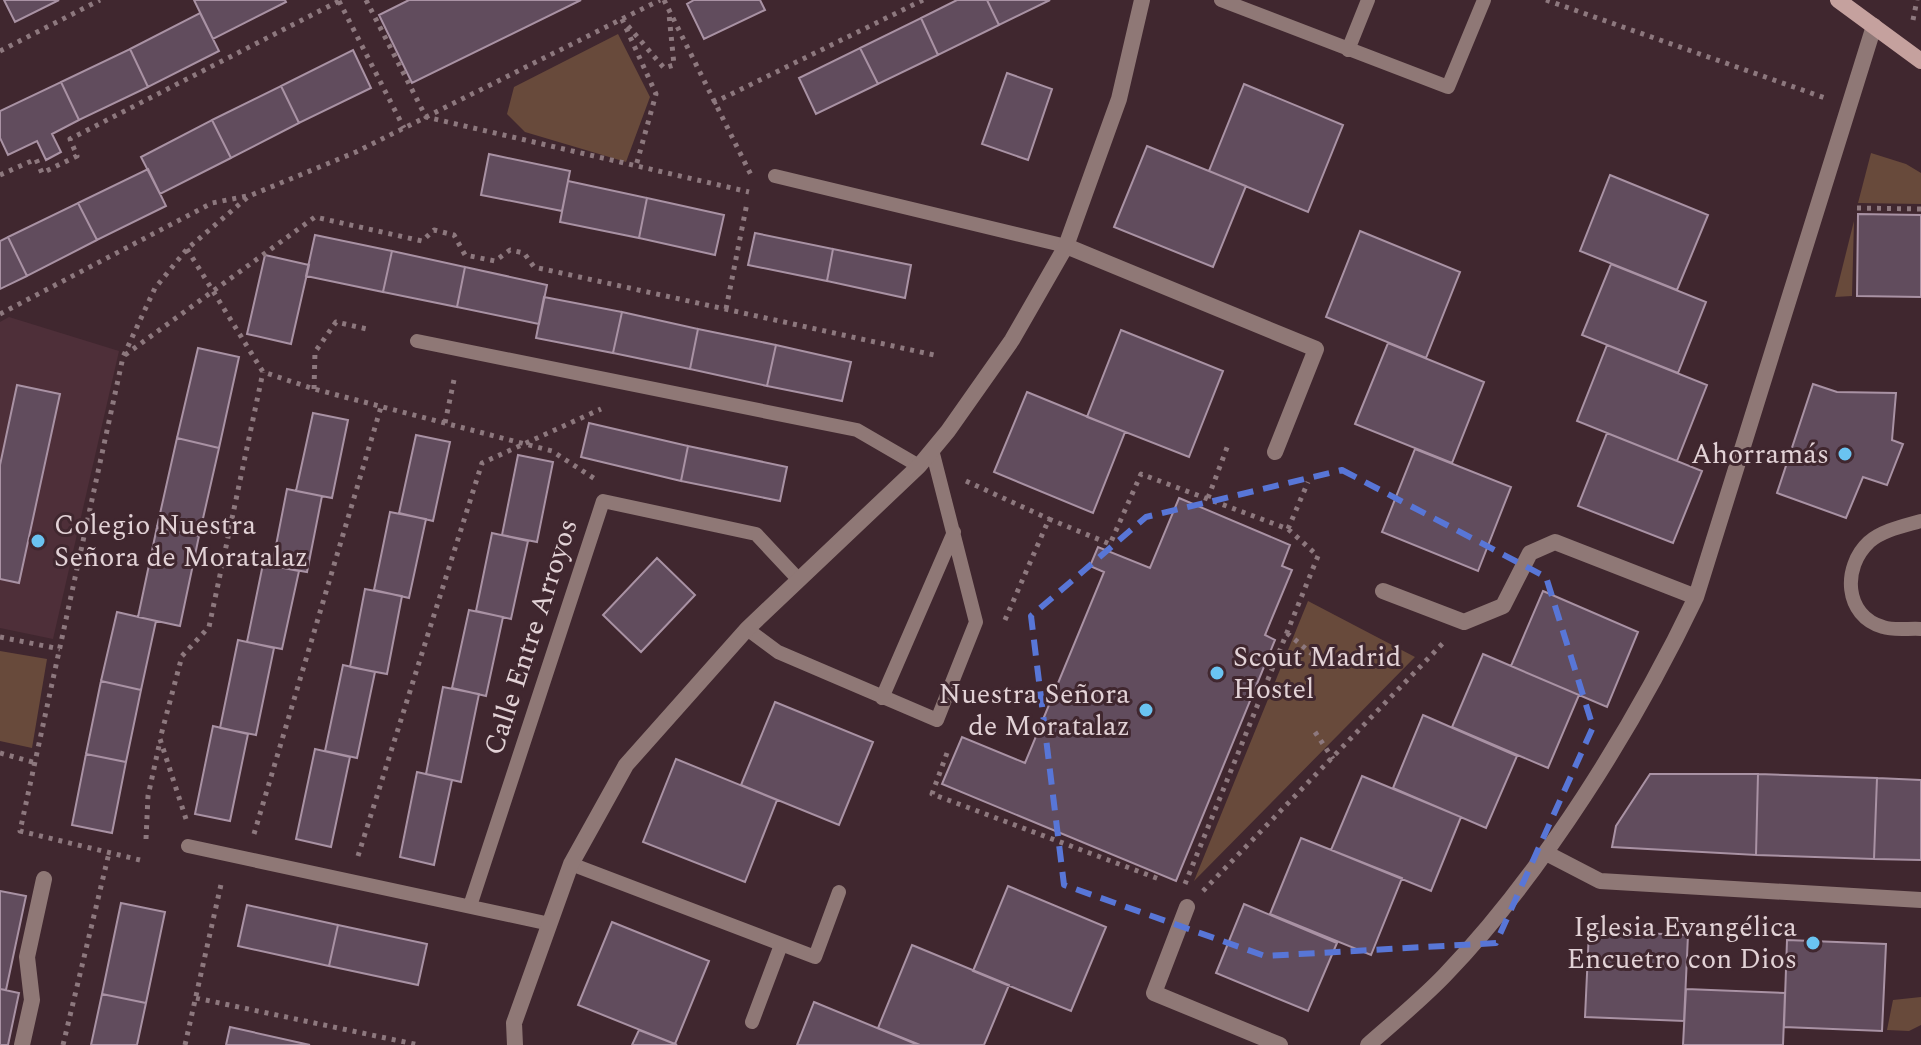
<svg xmlns="http://www.w3.org/2000/svg" width="1921" height="1045" font-family="Spectral,serif">
	<rect width="100%" height="100%" fill="#40272f"/>
	<path fill="#4e2f39" d="M9,317L119,351L53,639L0,628V322Z"/>
	<path fill="#684a3b" d="M618,34L650,97L626,162L525,132L507,114L514,87Z
		M1871,153L1906,164L1921,173V204L1858,203Z
		M1854,221L1852,296L1835,297Z
		M1308,601L1415,657L1194,881Z
		M0,651L47,659L32,748L0,741Z
		M1921,997V1025L1909,1031L1887,1030L1893,1000Z"/>
	<path fill="#614c5d" stroke="#a992a4" stroke-width="2" d="M4,0H59L15,22Z
		M194,0H285L286,2L213,39Z
		M409,0H581L412,83L379,15Z
		M694,0H760L765,10L704,39L687,4Z
		M957,0H987L999,25L938,55L921,18Z
		M987,0H1050L999,25Z
		M200,13L219,51L148,87L130,49Z
		M921,18L938,55L878,84L860,48Z
		M860,48L878,84L816,114L799,78Z
		M130,49L148,87L79,120L61,82Z
		M353,50L371,88L299,123L281,86Z
		M1007,73L1052,89L1028,160L982,144Z
		M61,82L79,120L52,134L61,152L46,160L37,141L8,155L0,138V111Z
		M1244,84L1343,125L1308,212L1209,171Z
		M281,86L299,123L231,158L212,120Z
		M212,120L231,158L160,194L141,157Z
		M1147,146L1246,186L1213,267L1114,227Z
		M489,154L570,171L562,211L481,195Z
		M148,169L166,206L97,240L78,203Z
		M1610,175L1708,215L1677,290L1580,251Z
		M568,181L647,198L639,238L560,222Z
		M647,198L724,215L715,255L639,238Z
		M78,203L97,240L27,276L8,237Z
		M1858,214L1921,215V297L1857,296Z
		M1360,231L1460,272L1426,358L1326,317Z
		M755,233L833,249L827,281L748,265Z
		M315,235L392,251L383,292L306,276Z
		M8,237L27,276L0,289V241Z
		M833,249L911,265L905,298L827,281Z
		M392,251L465,267L457,307L383,292Z
		M265,255L309,265L291,344L247,334Z
		M1611,264L1706,302L1678,373L1582,335Z
		M465,267L547,285L539,324L457,307Z
		M544,297L622,312L613,353L536,338Z
		M622,312L698,329L690,369L613,353Z
		M698,329L776,345L767,386L690,369Z
		M1121,330L1223,371L1189,457L1087,417Z
		M1388,343L1484,382L1452,463L1355,424Z
		M776,345L851,362L842,401L767,386Z
		M1607,345L1707,385L1677,461L1577,421Z
		M198,348L239,357L219,448L177,438Z
		M1813,384L1837,392L1896,393L1892,440L1903,444L1887,485L1863,477L1846,518L1777,493Z
		M17,385L60,394L19,583L0,579V465Z
		M1027,392L1125,432L1093,513L994,472Z
		M313,413L348,420L332,498L296,491Z
		M589,423L688,446L681,481L581,457Z
		M1607,433L1702,471L1673,543L1578,506Z
		M416,435L450,442L433,521L399,513Z
		M177,438L219,448L199,536L157,527Z
		M688,446L787,467L780,501L681,481Z
		M1415,449L1511,487L1478,571L1382,532Z
		M518,455L553,462L537,542L502,535Z
		M287,489L322,496L307,572L272,566Z
		M1179,498L1290,545L1282,566L1292,570L1265,635L1275,640L1176,881L942,784L962,737L1025,763L1104,572L1090,566L1098,547L1150,568Z
		M390,512L426,519L409,598L374,590Z
		M157,527L199,536L180,626L138,617Z
		M492,533L528,541L511,619L476,611Z
		M657,558L695,595L641,652L603,615Z
		M263,564L299,571L282,649L247,642Z
		M365,589L402,596L387,674L350,667Z
		M1543,591L1638,632L1607,707L1511,666Z
		M469,610L503,617L486,696L452,688Z
		M117,612L156,621L141,690L101,681Z
		M238,640L274,648L256,735L220,728Z
		M1483,654L1579,695L1548,768L1452,727Z
		M343,665L375,672L357,758L325,751Z
		M101,681L141,690L126,762L86,754Z
		M443,687L479,694L461,782L426,774Z
		M775,702L873,742L839,825L741,785Z
		M1423,715L1517,756L1486,828L1393,788Z
		M213,726L248,734L230,821L195,814Z
		M315,749L350,757L331,847L296,839Z
		M86,754L126,762L112,833L72,825Z
		M676,759L777,800L745,882L643,842Z
		M417,772L452,780L434,865L400,857Z
		M1650,774H1758L1756,855L1612,847L1616,826Z
		M1758,774L1877,778L1874,859L1756,855Z
		M1362,776L1461,817L1431,891L1331,850Z
		M1877,778L1921,780V860L1874,859Z
		M1301,838L1402,878L1371,955L1270,914Z
		M1008,886L1106,927L1071,1011L973,971Z
		M0,891L26,896L6,990L0,989Z
		M121,903L165,912L146,1003L102,994Z
		M1244,904L1337,943L1308,1011L1216,973Z
		M247,905L338,925L329,966L238,946Z
		M612,922L709,961L675,1044L578,1005Z
		M338,925L427,944L418,985L329,966Z
		M1589,931L1688,935L1684,1021L1585,1017Z
		M1787,940L1886,944L1882,1031L1784,1027Z
		M912,945L1009,985L984,1045H920L878,1028Z
		M0,989L19,993L8,1045H0Z
		M1686,989L1785,993L1783,1045H1683Z
		M102,994L146,1003L137,1045H91Z
		M814,1002L916,1044V1045H797Z
		M230,1027L310,1045H226Z
		M639,1030L675,1044L677,1045H632Z"/>
	<g fill="none" stroke-linecap="round" stroke-linejoin="round">
		<path stroke="#8d787e" stroke-width="5" stroke-dasharray="4 6" stroke-linecap="butt" d="M366,0L426,117L749,192
			M664,0L751,175
			M1546,0L1828,99
			M339,1L404,128
			M622,19L656,94L636,166
			M1913,20L1917,0
			M628,26L664,68L674,65L669,14
			M0,51L100,0
			M713,103L923,0
			M0,175L36,159L42,173L77,156L70,139L341,0
			M1857,208L1921,209
			M187,249L263,372L314,389L552,451L595,479
			M726,309L747,203
			M0,314L212,203L247,196
			M125,355L315,217L422,241L434,230L454,235L465,255L495,261L510,250L524,253L534,267L934,355
			M314,389L315,352L336,322L367,329
			M445,423L455,375
			M966,481L1049,519
			M1208,498L1228,445
			M1288,529L1308,482
			M1005,620L1049,519L1110,544L1141,474L1288,529L1318,556L1185,884
			M1287,633L1324,664
			M0,637L60,649
			M1315,732L1333,759
			M0,753L36,763
			M947,753L932,794L1159,879
			M186,819L160,739L182,656L209,627L263,372
			M254,834L381,407
			M146,839L148,796L160,741
			M358,856L482,463L601,409
			M140,860L20,831L123,357L155,288L187,249L249,196L356,152L660,0
			M1203,891L1446,640
			M196,998L419,1045
			M63,1045L109,853
			M185,1045L222,880"/>
		<path stroke="#8f7876" stroke-width="14" d="M1221,0L1448,87L1484,0
			M1348,50L1368,0
			M775,176L1066,246
			M417,341L857,430L919,466
			M1921,521C1904,526 1883,530 1869,542C1842,567 1844,616 1883,627C1894,631 1910,628 1921,629
			M747,629L778,652L937,720L976,622L932,450
			M882,698L954,532
			M188,846L550,924
			M571,864L815,957L839,892
			M470,906L603,501L756,534L799,580
			M752,1022L781,945"/>
		<path stroke="#8f7876" stroke-width="16" d="M1066,246L1316,349L1275,452
			M1383,591L1464,622L1503,606L1530,553L1555,542L1696,597
			M1546,853L1600,881L1921,900
			M1187,907L1154,993L1280,1045
			M22,1045L32,1000L27,957L44,879
			M515,1045L514,1023L571,864L626,765L747,629L919,466L948,431L1012,340L1066,246L1119,99L1142,0
			M1368,1045C1394,1022 1421,1000 1445,975C1543,873 1635,725 1696,597L1874,26"/>
		<path stroke="#c5a19e" stroke-width="16" d="M1838,0L1921,61"/>
	</g>
	<path fill="none" stroke="#5876d7" stroke-width="6" stroke-dasharray="16 10" stroke-linejoin="round" d="M1342,470L1546,577L1593,727L1496,943L1265,956L1064,885L1031,616L1146,517Z"/>
	<g fill="#6ac3f1" stroke="#40272f" stroke-width="3">
		<circle cx="1845" cy="454" r="8"/>
		<circle cx="38" cy="541" r="8"/>
		<circle cx="1217" cy="673" r="8"/>
		<circle cx="1146" cy="710" r="8"/>
		<circle cx="1813" cy="943" r="8"/>
	</g>
	<g text-anchor="middle" dominant-baseline="central" stroke-width="6" stroke-linejoin="round" paint-order="stroke">
		<g font-size="28" fill="#e2d2d6" stroke="#40272f" text-anchor="end">
			<text x="1829" y="454">Ahorramás</text>
			<text x="54" y="525" text-anchor="start">Colegio Nuestra<tspan x="54" dy="32">Señora de Moratalaz</tspan></text>
			<text x="1233" y="657" text-anchor="start">Scout Madrid<tspan x="1233" dy="32">Hostel</tspan></text>
			<text x="1130" y="694">Nuestra Señora<tspan x="1130" dy="32">de Moratalaz</tspan></text>
			<text x="1797" y="927">Iglesia Evangélica<tspan x="1797" dy="32">Encuetro con Dios</tspan></text>
		</g>
		<g font-size="28" fill="#e2d2d6" stroke="#40272f">
			<text transform="translate(531 637) rotate(-72)">Calle Entre Arroyos</text>
		</g>
	</g>
</svg>
